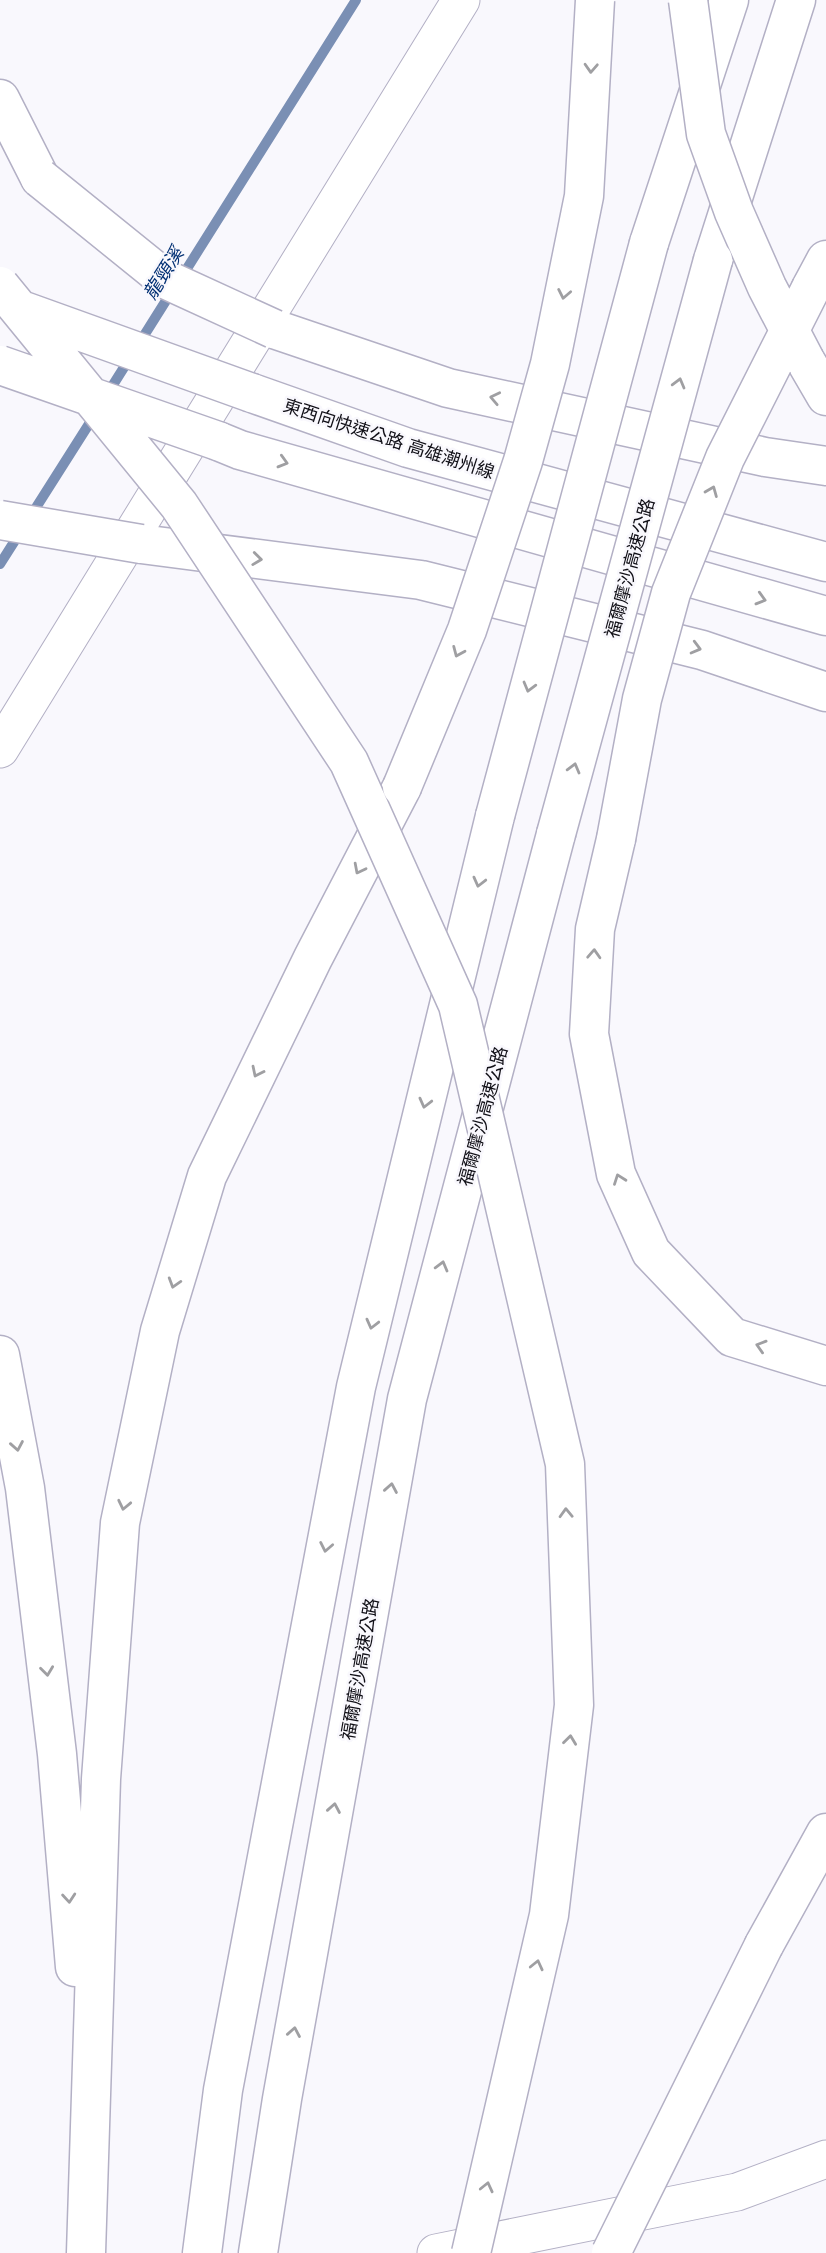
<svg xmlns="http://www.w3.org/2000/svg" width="826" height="2253" font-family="'Noto Sans','Noto Sans TC',sans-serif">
	<rect width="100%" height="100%" fill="#f9f8fd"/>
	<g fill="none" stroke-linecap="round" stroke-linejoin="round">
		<path stroke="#7a8fb4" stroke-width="10" d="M181,278L356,0
			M106,396L172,291
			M30,517L96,413
			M0,564L21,531"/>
		<g stroke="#b3b0c5" stroke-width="39">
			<path id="minor" d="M0,749L461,0
				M436,2253L737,2192L826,2159"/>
		</g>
		<g stroke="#b3b0c5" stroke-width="41">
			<path id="highway" d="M0,99L40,178
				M649,243L729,0
				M713,260L796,0
				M811,288L826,260
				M274,329L448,388L765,457L826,466
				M805,360L826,396
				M252,393L408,448L826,562
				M218,441L240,450L826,616
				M141,544L421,580L702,650L826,692
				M616,839L595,929L589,1034L616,1174L651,1252L732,1337L826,1366
				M0,1355L25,1488L57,1754L75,1967
				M764,1945L826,1833
				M86,2253L101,1779L120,1523L160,1331L207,1176L313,958L402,787
				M202,2253L223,2090L356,1387L495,816
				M258,2253L282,2099L407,1399L556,834"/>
		</g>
		<use href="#minor" stroke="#fff" stroke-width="37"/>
		<use href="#highway" stroke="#fff" stroke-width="38"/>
		<g stroke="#b3b0c5" stroke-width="41" stroke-linecap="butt">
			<path id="highway-bridge" d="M688,0L706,134L734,212L767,287L805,360
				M40,178L165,279L274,329
				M0,286L179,505L349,762L458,1005L565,1464L574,1705L549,1915L471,2253
				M21,310L252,393
				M0,365L218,441
				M0,520L141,544
				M402,787L467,630L523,461L550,364L584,196L595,0
				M495,816L649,243
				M556,834L713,260
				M616,839L642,699L671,593L725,458L811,288
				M611,2253L764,1945"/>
		</g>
		<use href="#highway-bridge" stroke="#fff" stroke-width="38"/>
	</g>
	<defs><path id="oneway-chevron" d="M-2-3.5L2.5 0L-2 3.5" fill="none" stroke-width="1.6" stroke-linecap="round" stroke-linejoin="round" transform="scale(1.75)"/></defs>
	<g stroke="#9f9fa2">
		<use href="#oneway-chevron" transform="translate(591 68) rotate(93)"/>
		<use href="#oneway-chevron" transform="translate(564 294) rotate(101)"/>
		<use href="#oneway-chevron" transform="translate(679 383) rotate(-75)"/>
		<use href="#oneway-chevron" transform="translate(495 398) rotate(-168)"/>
		<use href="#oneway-chevron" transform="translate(283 462) rotate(16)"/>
		<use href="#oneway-chevron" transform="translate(712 491) rotate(-68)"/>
		<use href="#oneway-chevron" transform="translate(257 559) rotate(7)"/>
		<use href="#oneway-chevron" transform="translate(761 599) rotate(16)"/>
		<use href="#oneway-chevron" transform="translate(696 648) rotate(15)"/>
		<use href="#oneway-chevron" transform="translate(458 652) rotate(113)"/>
		<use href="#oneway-chevron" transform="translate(529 687) rotate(105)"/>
		<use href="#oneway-chevron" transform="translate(574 768) rotate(-75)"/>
		<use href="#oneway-chevron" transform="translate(359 869) rotate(117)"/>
		<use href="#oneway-chevron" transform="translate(479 882) rotate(104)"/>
		<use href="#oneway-chevron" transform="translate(594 954) rotate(-87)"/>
		<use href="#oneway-chevron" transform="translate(257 1072) rotate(116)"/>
		<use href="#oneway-chevron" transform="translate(425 1103) rotate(104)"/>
		<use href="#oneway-chevron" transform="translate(619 1179) rotate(-110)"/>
		<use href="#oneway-chevron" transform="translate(442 1266) rotate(-75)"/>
		<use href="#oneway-chevron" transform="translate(174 1283) rotate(107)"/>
		<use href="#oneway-chevron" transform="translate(372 1324) rotate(104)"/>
		<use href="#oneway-chevron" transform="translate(761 1346) rotate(-163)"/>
		<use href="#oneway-chevron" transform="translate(17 1446) rotate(80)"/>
		<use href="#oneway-chevron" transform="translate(391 1488) rotate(-80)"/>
		<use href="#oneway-chevron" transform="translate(124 1505) rotate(102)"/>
		<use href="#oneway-chevron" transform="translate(566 1513) rotate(-92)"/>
		<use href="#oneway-chevron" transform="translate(326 1547) rotate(101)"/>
		<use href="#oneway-chevron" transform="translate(47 1671) rotate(83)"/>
		<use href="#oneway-chevron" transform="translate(570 1740) rotate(-83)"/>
		<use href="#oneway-chevron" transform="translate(334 1808) rotate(-80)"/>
		<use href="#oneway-chevron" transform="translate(69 1898) rotate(85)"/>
		<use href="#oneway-chevron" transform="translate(537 1965) rotate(-77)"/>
		<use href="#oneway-chevron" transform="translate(294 2032) rotate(-80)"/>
		<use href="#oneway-chevron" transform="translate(487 2187) rotate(-77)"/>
	</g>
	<g text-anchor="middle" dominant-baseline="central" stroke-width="5" stroke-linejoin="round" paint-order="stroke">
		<g font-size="18" fill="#100f16" stroke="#f9f8fd">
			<text transform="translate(389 438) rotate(18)">東西向快速公路 高雄潮州線</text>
			<text transform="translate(629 568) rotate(-75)">福爾摩沙高速公路</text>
			<text transform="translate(482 1116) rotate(-75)">福爾摩沙高速公路</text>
			<text transform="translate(359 1669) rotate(-80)">福爾摩沙高速公路</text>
		</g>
		<g font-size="19" font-style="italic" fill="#002f73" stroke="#f9f8fd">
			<text transform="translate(163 273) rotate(-58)">龍頸溪</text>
		</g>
	</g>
</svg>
